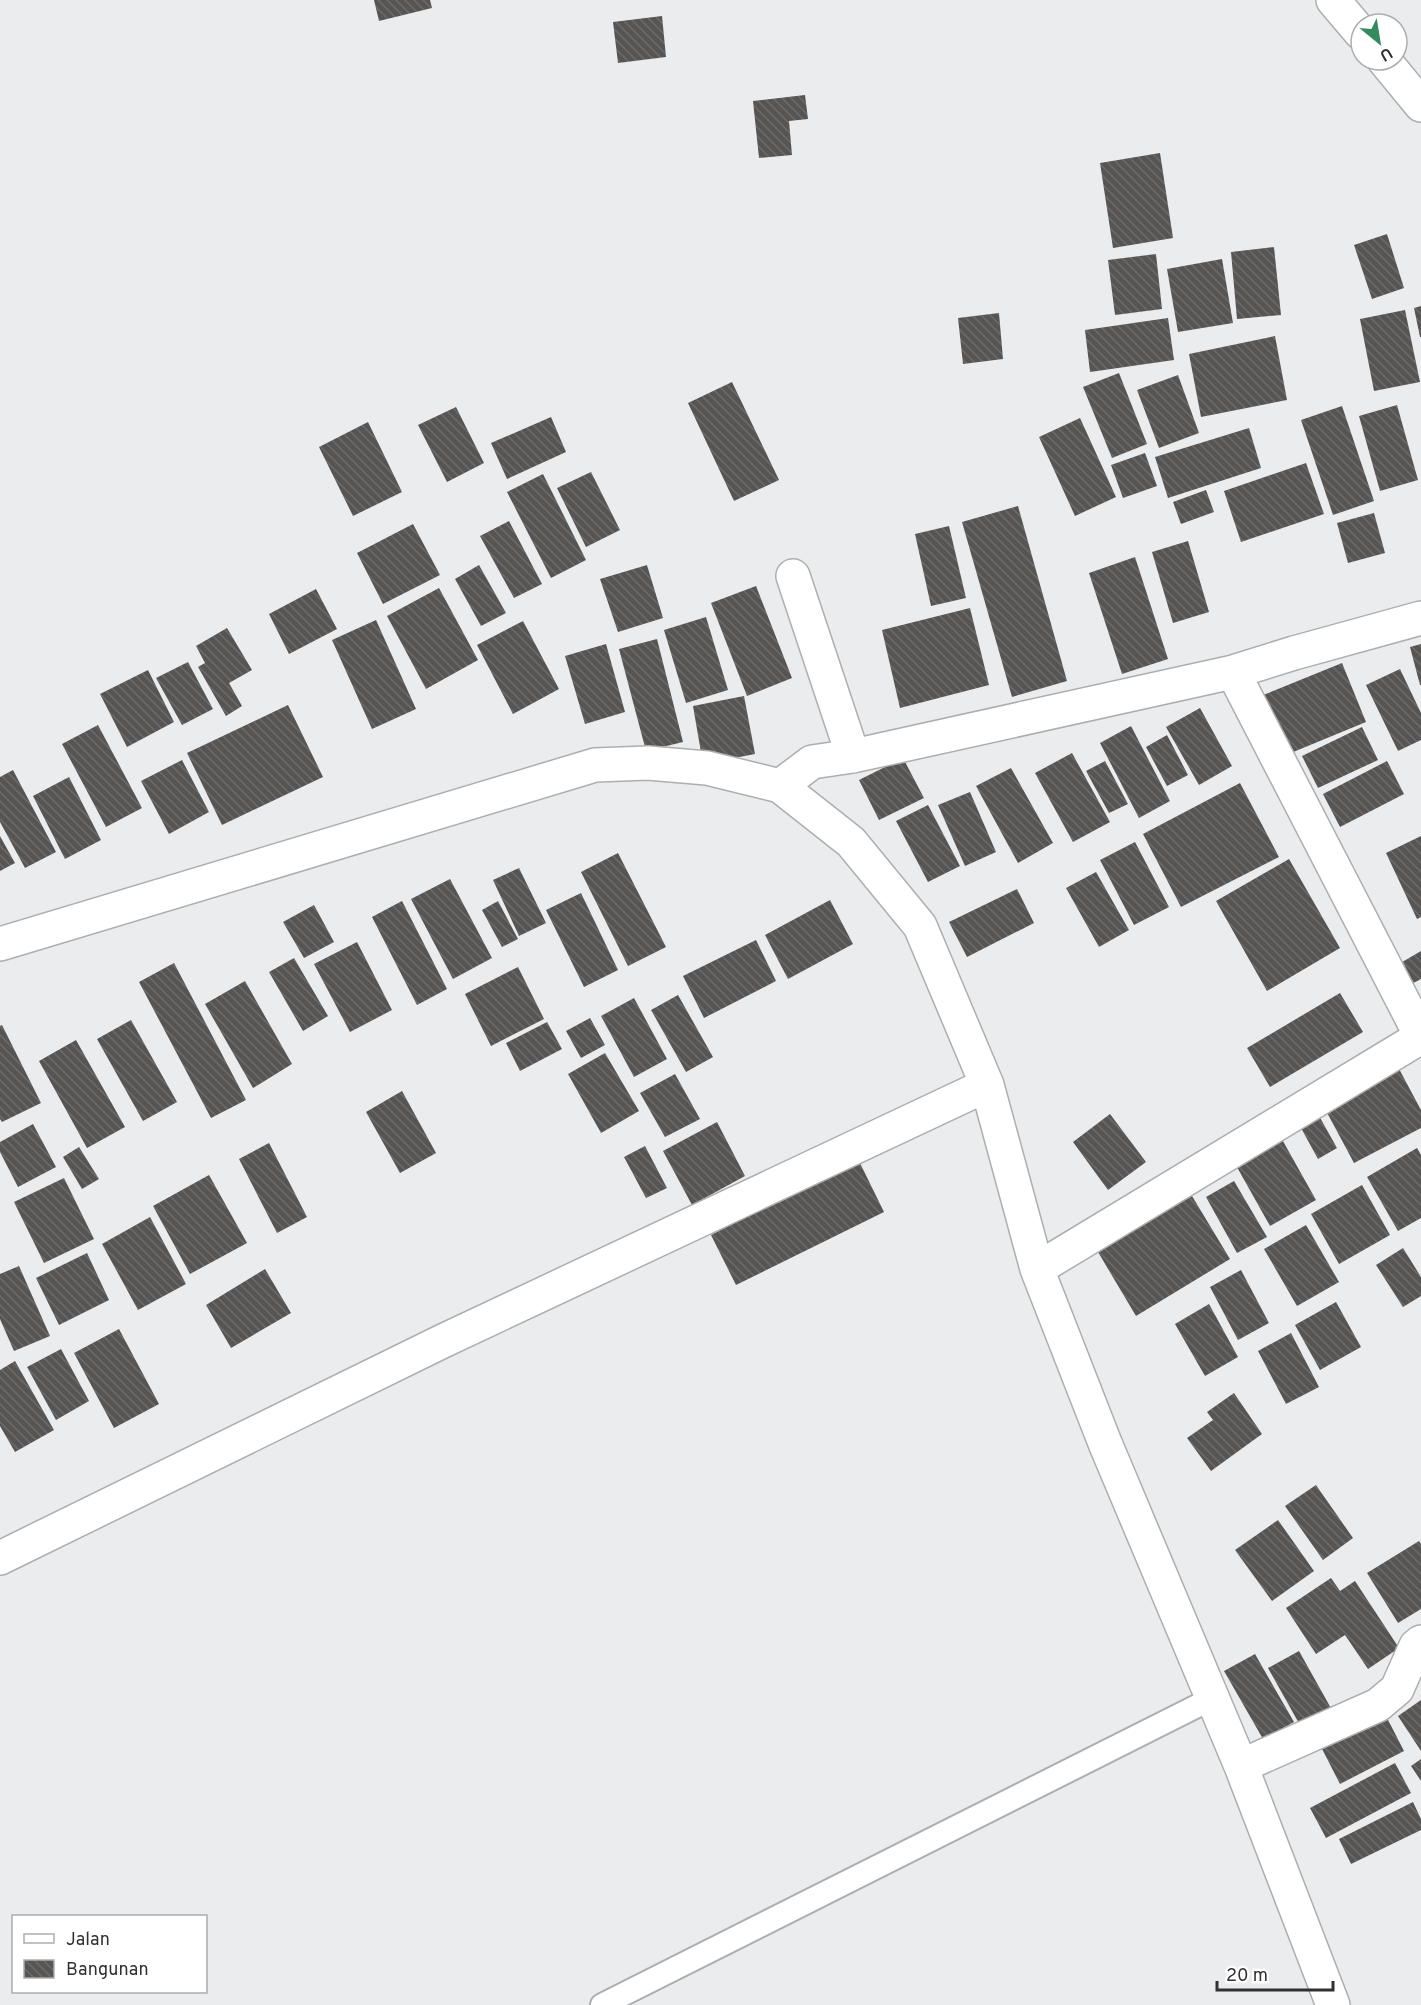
<svg xmlns="http://www.w3.org/2000/svg" width="1421" height="2005" font-family="Overpass,sans-serif">
	<defs>
		<pattern id="building-back-hatch" width="6" height="6" patternUnits="userSpaceOnUse" patternTransform="scale(1.5)"><rect width="6" height="6" fill="#575554"/><path d="M-1 5l2 2M0 0l6 6M5-1l2 2" fill="none" stroke="#6c6b6a"/></pattern>
	</defs>
	<rect width="100%" height="100%" fill="#ebecee"/>
	<path fill="url(#building-back-hatch)" d="M374,0H430L432,8L379,21Z
		M662,16L666,57L618,63L613,22Z
		M805,95L808,119L789,121L792,155L759,158L753,101Z
		M1160,153L1173,238L1113,248L1100,163Z
		M1387,234L1404,288L1372,299L1354,245Z
		M1274,247L1281,315L1237,319L1231,252Z
		M1156,254L1162,309L1115,315L1108,260Z
		M1222,259L1233,323L1178,332L1167,269Z
		M1421,306V337H1420L1414,308Z
		M1405,310L1420,382L1374,391L1360,319Z
		M999,313L1003,359L963,364L958,318Z
		M1168,318L1174,360L1090,372L1085,330Z
		M1275,336L1287,400L1201,417L1189,354Z
		M1119,373L1147,444L1112,458L1083,387Z
		M1178,375L1199,433L1159,448L1137,390Z
		M732,382L779,480L734,501L688,403Z
		M1397,405L1418,480L1380,491L1359,416Z
		M1342,406L1374,501L1333,515L1301,420Z
		M456,407L484,463L447,482L418,425Z
		M551,417L566,452L507,479L491,443Z
		M1080,418L1116,497L1075,516L1039,437Z
		M368,422L402,492L353,516L319,447Z
		M1249,428L1261,468L1168,498L1155,457Z
		M1145,453L1157,486L1123,498L1111,465Z
		M1306,463L1324,514L1241,542L1224,491Z
		M591,472L620,530L586,547L557,488Z
		M543,474L586,560L551,578L507,492Z
		M1206,490L1214,512L1181,524L1173,502Z
		M1018,506L1067,681L1012,697L962,522Z
		M1374,513L1385,553L1348,563L1337,523Z
		M509,521L542,584L514,598L480,536Z
		M413,524L440,575L383,604L357,553Z
		M949,526L966,598L931,606L915,534Z
		M1188,541L1209,612L1173,623L1152,552Z
		M1135,557L1168,659L1122,674L1089,573Z
		M479,565L506,613L481,626L455,579Z
		M647,565L663,618L618,632L600,579Z
		M756,586L792,678L747,696L711,603Z
		M439,588L478,660L426,689L387,616Z
		M316,589L337,629L289,654L269,614Z
		M970,608L989,685L900,708L882,630Z
		M706,617L728,690L686,703L664,630Z
		M376,620L416,709L372,729L332,640Z
		M523,621L559,689L513,714L477,645Z
		M227,628L252,670L229,683L242,706L226,716L198,667L205,663L196,646Z
		M657,639L683,742L646,751L619,649Z
		M606,644L625,712L585,724L565,656Z
		M1421,644V685H1420L1410,647Z
		M188,662L213,709L182,725L156,678Z
		M1342,663L1366,722L1286,755L1261,696Z
		M1400,669L1421,713V740L1398,751L1366,685Z
		M148,670L174,722L127,747L100,694Z
		M744,696L755,754L703,764L693,706Z
		M288,705L323,777L222,825L187,753Z
		M1200,708L1232,766L1199,785L1166,727Z
		M98,725L142,808L106,827L62,744Z
		M1131,726L1170,801L1139,818L1100,743Z
		M1362,727L1378,760L1318,788L1302,756Z
		M1167,735L1188,775L1167,786L1146,747Z
		M1072,753L1110,822L1073,842L1035,773Z
		M903,758L924,798L879,820L859,780Z
		M182,760L209,812L169,834L141,781Z
		M1105,761L1128,804L1109,813L1086,771Z
		M1387,761L1404,794L1340,827L1323,794Z
		M1011,768L1053,843L1018,863L976,786Z
		M13,770L56,852L25,868L0,822V777Z
		M69,777L101,840L65,859L33,796Z
		M1240,783L1279,857L1181,907L1143,834Z
		M970,792L996,852L965,866L938,805Z
		M928,805L960,866L928,882L896,821Z
		M0,836L15,863L0,871Z
		M1421,836V917L1417,919L1386,853Z
		M1135,842L1169,907L1134,925L1100,860Z
		M618,853L666,947L628,966L581,872Z
		M1289,859L1340,948L1267,991L1216,901Z
		M519,868L546,923L519,936L493,880Z
		M1096,872L1129,930L1099,947L1066,888Z
		M450,879L492,958L453,979L411,899Z
		M1017,889L1034,923L967,957L949,922Z
		M581,893L618,970L584,987L546,910Z
		M830,900L853,944L788,979L765,935Z
		M402,901L447,989L417,1005L372,917Z
		M498,901L518,939L502,947L482,910Z
		M314,905L334,942L304,958L283,922Z
		M756,940L776,981L704,1018L683,976Z
		M357,942L392,1010L350,1032L314,964Z
		M1421,951V979L1404,988L1392,968Z
		M294,958L328,1016L303,1031L269,972Z
		M174,963L246,1100L211,1118L139,982Z
		M518,967L544,1019L491,1046L465,994Z
		M245,981L292,1064L253,1088L205,1004Z
		M1340,993L1363,1032L1270,1087L1247,1048Z
		M678,995L713,1057L686,1072L651,1010Z
		M634,998L667,1059L634,1077L601,1016Z
		M590,1018L605,1045L581,1058L566,1031Z
		M131,1020L177,1102L143,1121L97,1039Z
		M547,1022L562,1049L520,1071L506,1043Z
		M2,1025L41,1103L2,1122L0,1119V1026Z
		M76,1040L125,1127L87,1148L39,1061Z
		M605,1053L639,1111L601,1133L568,1074Z
		M1398,1067L1421,1110V1128L1354,1163L1324,1107Z
		M675,1074L700,1119L665,1137L640,1093Z
		M402,1091L436,1153L400,1173L366,1112Z
		M1314,1107L1337,1148L1318,1159L1295,1117Z
		M1110,1114L1146,1162L1108,1190L1073,1142Z
		M717,1122L745,1176L692,1205L663,1151Z
		M33,1124L56,1167L18,1187L0,1152V1142Z
		M1279,1134L1316,1200L1270,1226L1233,1160Z
		M269,1143L307,1217L277,1233L239,1159Z
		M645,1146L667,1188L646,1198L624,1157Z
		M79,1147L99,1179L82,1189L63,1157Z
		M1417,1148L1421,1155V1218L1398,1231L1367,1177Z
		M859,1161L884,1212L736,1285L711,1235Z
		M209,1175L247,1243L190,1274L153,1206Z
		M64,1178L94,1239L44,1263L14,1202Z
		M1234,1181L1267,1237L1237,1253L1206,1197Z
		M1362,1185L1390,1235L1339,1264L1311,1214Z
		M1192,1196L1230,1259L1136,1316L1098,1252Z
		M150,1217L186,1284L138,1310L102,1244Z
		M1306,1225L1339,1282L1297,1306L1264,1249Z
		M1403,1248L1421,1277V1296L1403,1307L1376,1265Z
		M87,1253L109,1300L59,1325L36,1278Z
		M19,1266L50,1336L14,1351L0,1319V1274Z
		M265,1269L291,1313L231,1348L206,1305Z
		M1241,1270L1269,1323L1238,1340L1210,1287Z
		M1336,1302L1361,1347L1320,1370L1295,1325Z
		M1209,1304L1238,1357L1205,1376L1175,1324Z
		M119,1329L159,1404L114,1428L74,1353Z
		M1291,1333L1319,1387L1286,1404L1258,1351Z
		M61,1349L89,1401L56,1420L27,1367Z
		M15,1361L54,1430L15,1452L0,1426V1370Z
		M1234,1393L1262,1434L1211,1471L1187,1438L1213,1420L1207,1412Z
		M1316,1485L1353,1538L1323,1560L1285,1506Z
		M1278,1520L1314,1571L1272,1601L1235,1550Z
		M1419,1541L1421,1544V1609L1398,1623L1367,1573Z
		M1331,1578L1340,1591L1355,1581L1399,1648L1368,1669L1345,1635L1316,1654L1286,1608Z
		M1299,1651L1332,1710L1301,1727L1268,1668Z
		M1255,1654L1294,1722L1263,1739L1224,1671Z
		M1421,1700V1751L1398,1716Z
		M1383,1710L1404,1751L1340,1784L1319,1743Z
		M1421,1759V1781L1411,1766Z
		M1395,1763L1411,1793L1326,1838L1310,1808Z
		M1413,1802L1421,1819V1830L1351,1864L1339,1839Z"/>
	<g fill="none" stroke-linecap="round" stroke-linejoin="round">
		<g stroke="#adaeb0" stroke-width="26">
			<path id="lane" d="M602,2005L1213,1698"/>
		</g>
		<g stroke="#adaeb0" stroke-width="36">
			<path id="street" d="M1333,0L1361,33
				M1384,60L1421,105
				M793,576L853,756
				M1233,672L1421,1036
				M780,786L812,762L853,756L1233,672L1294,653L1421,618
				M0,944L595,765L648,763L707,768L780,786L851,842L920,926L987,1085L1037,1269L1105,1443L1241,1766L1333,2005
				M1037,1269L1421,1037
				M0,1558L445,1340L987,1085
				M1241,1766L1378,1705L1397,1689L1416,1646L1421,1642"/>
		</g>
		<use href="#lane" stroke="#fff" stroke-width="22"/>
		<use href="#street" stroke="#fff" stroke-width="33"/>
	</g>
	<rect x="12" y="1915" width="195" height="78" fill="#ffffff" stroke="#acadad" stroke-width="1.5"/>
	<rect x="24" y="1934" width="30" height="9" fill="#ffffff" stroke="#acadad" stroke-width="1.5"/>
	<text x="66" y="1945" font-size="18" fill="#303131">Jalan</text>
	<rect x="24" y="1960" width="30" height="18" fill="url(#building-back-hatch)" stroke="#acadad" stroke-width="1.5"/>
	<text x="66" y="1975" font-size="18" fill="#303131">Bangunan</text>
	<g transform="translate(1379 42) rotate(150)"><circle r="28" fill="#ffffff" stroke="#acadad" stroke-width="1.5"/>
	<path d="M0-4.5L10 22L0 15L-10 22Z" fill="#358a5e"/>
	<text y="-9" font-size="16" font-weight="bold" text-anchor="middle" fill="#303131">U</text>
	</g>
	<path d="M1217 1981v9h116v-9" fill="none" stroke="#303131" stroke-width="3"/>
	<text x="1226" y="1981" font-size="18" fill="#303131" stroke="#ffffff" stroke-width="4.5" paint-order="stroke">20 m</text>
</svg>
